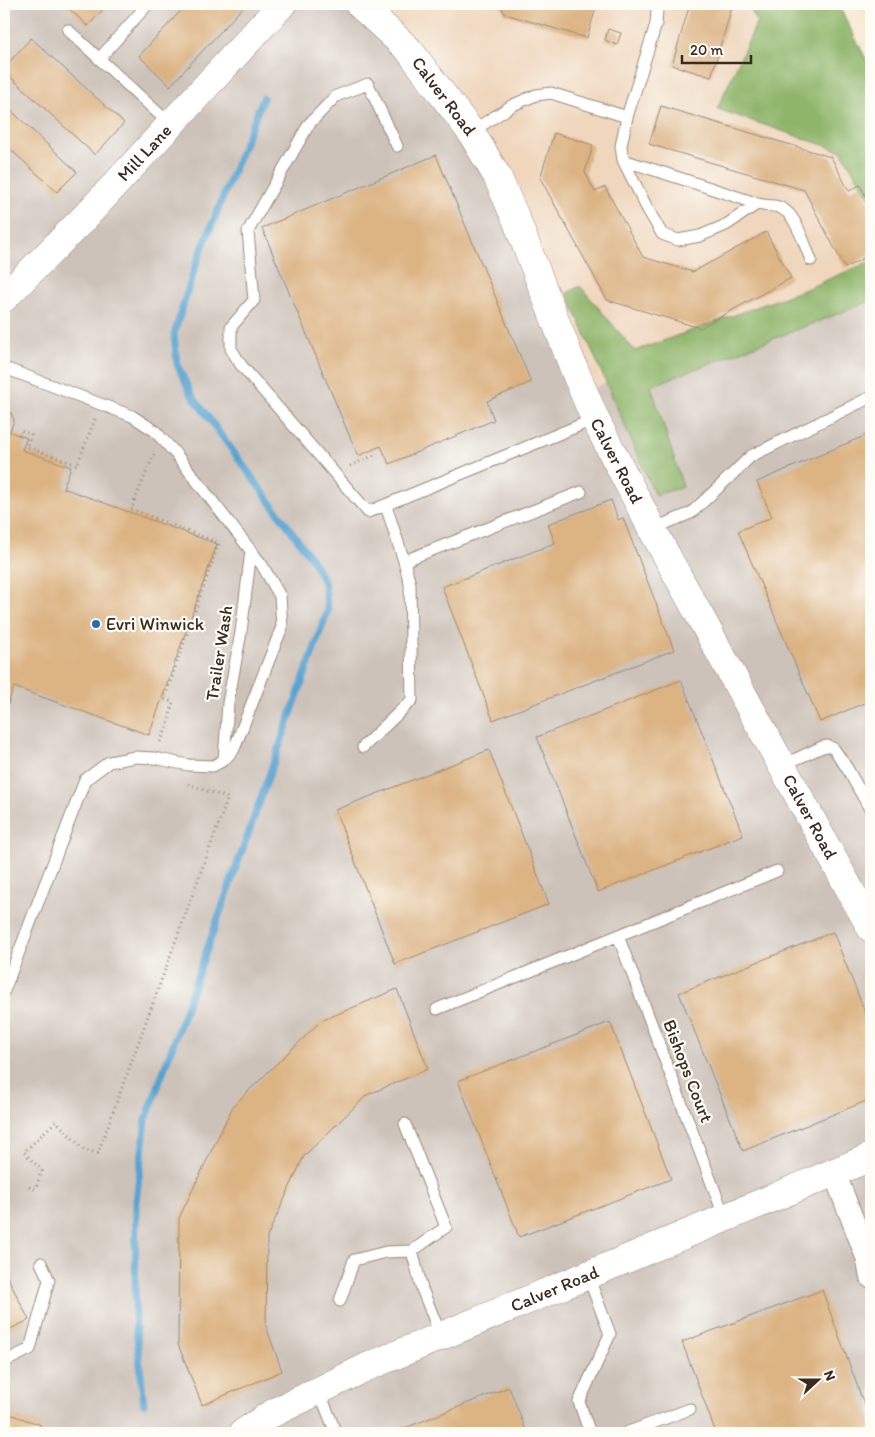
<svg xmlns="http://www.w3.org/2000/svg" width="875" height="1437" font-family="Itim,sans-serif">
	<rect width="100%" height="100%" fill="#fdfcf7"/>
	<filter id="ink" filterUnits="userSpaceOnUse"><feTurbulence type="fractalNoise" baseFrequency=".02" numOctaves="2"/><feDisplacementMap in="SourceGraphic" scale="10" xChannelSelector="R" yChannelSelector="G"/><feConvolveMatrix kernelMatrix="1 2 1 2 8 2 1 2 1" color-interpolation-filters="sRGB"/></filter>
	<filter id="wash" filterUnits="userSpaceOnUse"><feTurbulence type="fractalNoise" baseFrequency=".0096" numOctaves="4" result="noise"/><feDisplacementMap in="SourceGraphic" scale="20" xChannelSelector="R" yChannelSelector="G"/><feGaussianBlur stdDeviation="1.12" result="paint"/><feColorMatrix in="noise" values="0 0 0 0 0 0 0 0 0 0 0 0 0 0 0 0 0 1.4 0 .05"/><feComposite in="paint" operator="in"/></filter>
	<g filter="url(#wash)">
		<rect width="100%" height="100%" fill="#f5e9d3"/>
		<path fill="#efd6bc" d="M364,4H812L871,117V274L586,391Z"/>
		<path fill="#cdc2b9" d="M16,4H364L442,89L586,391L871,274V1433H4V17Z"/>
		<path fill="#8fb56a" stroke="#657044" d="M748,4H838L871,69V200L841,151L717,109L757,22Z
			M871,261V301L651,386L683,487L655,495L567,293L580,286L635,351L806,289Z"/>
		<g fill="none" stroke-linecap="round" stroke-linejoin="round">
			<path stroke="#59a3d0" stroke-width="7" d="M144,1404L135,1317L136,1201L146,1120L328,610L324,582L312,559L191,394L177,364L174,334L196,264L263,98"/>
		</g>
		<g id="blocks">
			<path fill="#dcb383" d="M64,4H108L88,26Z
				M187,4H246L170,86L139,56Z
				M500,4H597L587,38L505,14Z
				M690,4H733L711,77L672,65Z
				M608,29L621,33L617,45L605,40Z
				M31,38L124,123L95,155L4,71V68Z
				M4,104L77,172L57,192L9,148L4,154Z
				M661,106L831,157L849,191L860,185L871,206V254L845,268L804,190L649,144Z
				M554,133L593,145L585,172L595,192L605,187L643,257L693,272L766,232L791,278L700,328L607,300L540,178Z
				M436,155L531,382L487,401L494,420L389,464L381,446L358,456L262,228Z
				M4,400L6,401L14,420L10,432L27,438L22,450L71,467L63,488L217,544L149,735L14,687L4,715Z
				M871,433V700L820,722L738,531L772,517L757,482Z
				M611,500L618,520L623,518L674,650L493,720L442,587L555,543L548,524Z
				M681,680L743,835L598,892L537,737Z
				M489,750L549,904L395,964L335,810Z
				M833,932L871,1027V1099L743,1151L679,993Z
				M397,989L428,1069L367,1095L304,1156L267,1237L266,1326L282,1371L202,1405L178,1344L179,1218L233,1106L321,1021Z
				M610,1022L671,1179L519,1237L458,1081Z
				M4,1270L29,1320L4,1332Z
				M822,1290L871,1423V1433H716L682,1342Z
				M509,1387L527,1433H392Z
				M4,1412L41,1425L38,1433H4Z"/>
		</g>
	</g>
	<g filter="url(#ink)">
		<use href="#blocks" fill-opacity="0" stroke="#988a78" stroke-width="1"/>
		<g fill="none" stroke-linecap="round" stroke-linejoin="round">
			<g stroke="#988a78" stroke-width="13">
				<path id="service" d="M68,30L171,125
					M99,59L148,4
					M627,117L656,24L657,10L656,4
					M471,132L513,105L536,95L551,93L627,117L621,146L623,160L647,208L662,234L678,240L700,236L726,225L757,204
					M397,146L368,84L336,96L309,124L248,231L254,300L231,327V349L241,365L368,512L595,419
					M623,160C667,174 711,188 755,203C767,208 775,202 787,212C797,220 806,248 811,260
					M4,369L10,370L132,416L155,431L175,453L262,565L280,596L282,627L234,749L224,760L213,766L188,765L154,758L135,757L109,762L85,780L4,991
					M386,506L404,561L581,492
					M652,529L691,513L719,487L751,456L871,397
					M363,747L412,700L410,584L404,561
					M224,760L228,703L241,632L251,551
					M781,766L822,747L828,746L834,749L847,768L871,811
					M618,936L725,1218
					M437,1009L777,871
					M405,1124L446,1227L412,1251
					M588,1276L610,1334L579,1402L590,1433
					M340,1301L354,1260L386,1252L412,1251L422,1289L441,1336
					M4,1362L30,1349L49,1280L41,1263
					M319,1391L336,1433
					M626,1433L690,1409"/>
			</g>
			<g stroke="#988a78" stroke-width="24">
				<path id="minor" d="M834,1172L867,1257L871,1277"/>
			</g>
			<g stroke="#988a78" stroke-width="29">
				<g id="tertiary">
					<path id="s1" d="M359,4L409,50L471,132L497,176L516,219L574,369L595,419L652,529L871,928"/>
					<path id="s2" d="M4,298L86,216L282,4"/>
					<path id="s3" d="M243,1433L271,1414L367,1367L871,1157"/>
				</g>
			</g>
			<path stroke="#988a78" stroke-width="3" stroke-dasharray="1 4" stroke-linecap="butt" d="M19,435L21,431L31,434L27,447L77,465L95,419
				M154,454L131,509L219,543L164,699L173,702L167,728L160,742
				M350,466L377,454
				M29,1187L35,1189L42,1171L24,1152L56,1121L84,1150L98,1153L228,798L185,783"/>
			<use href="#service" stroke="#fff" stroke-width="11"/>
			<use href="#minor" stroke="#fff" stroke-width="22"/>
			<use href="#tertiary" stroke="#fff" stroke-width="28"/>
		</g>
	</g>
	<circle fill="#1f6fb2" stroke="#fdfcf7" stroke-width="2" cx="96" cy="624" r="5"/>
	<g text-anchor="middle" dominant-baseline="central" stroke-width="4.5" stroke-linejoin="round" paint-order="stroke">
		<g font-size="18" fill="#3b2a1e" stroke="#fdfcf7">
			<text stroke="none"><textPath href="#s1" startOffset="126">Calver Road</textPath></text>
			<text stroke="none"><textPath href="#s2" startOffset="202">Mill Lane</textPath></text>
			<text stroke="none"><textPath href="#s1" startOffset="531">Calver Road</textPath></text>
			<text transform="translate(219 653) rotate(-81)">Trailer Wash</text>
			<text stroke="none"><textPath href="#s1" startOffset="936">Calver Road</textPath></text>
			<text transform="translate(688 1071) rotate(69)">Bishops Court</text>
			<text stroke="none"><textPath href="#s3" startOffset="344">Calver Road</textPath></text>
		</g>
		<g font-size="18" fill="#3b2a1e" stroke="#fdfcf7" text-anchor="start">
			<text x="106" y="624">Evri Winwick</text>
		</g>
	</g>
	<rect width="875" height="1437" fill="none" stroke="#fdfcf7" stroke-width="20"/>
	<g transform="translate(818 1380) rotate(69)" stroke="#fdfcf7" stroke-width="4" paint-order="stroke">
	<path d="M0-4L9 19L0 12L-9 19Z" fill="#3b2a1e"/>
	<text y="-8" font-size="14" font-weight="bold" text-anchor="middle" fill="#3b2a1e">N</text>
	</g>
	<path d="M682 55v8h69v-8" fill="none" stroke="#3b2a1e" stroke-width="2.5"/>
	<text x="690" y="55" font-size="15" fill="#3b2a1e" stroke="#fdfcf7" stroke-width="4" paint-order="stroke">20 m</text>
</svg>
